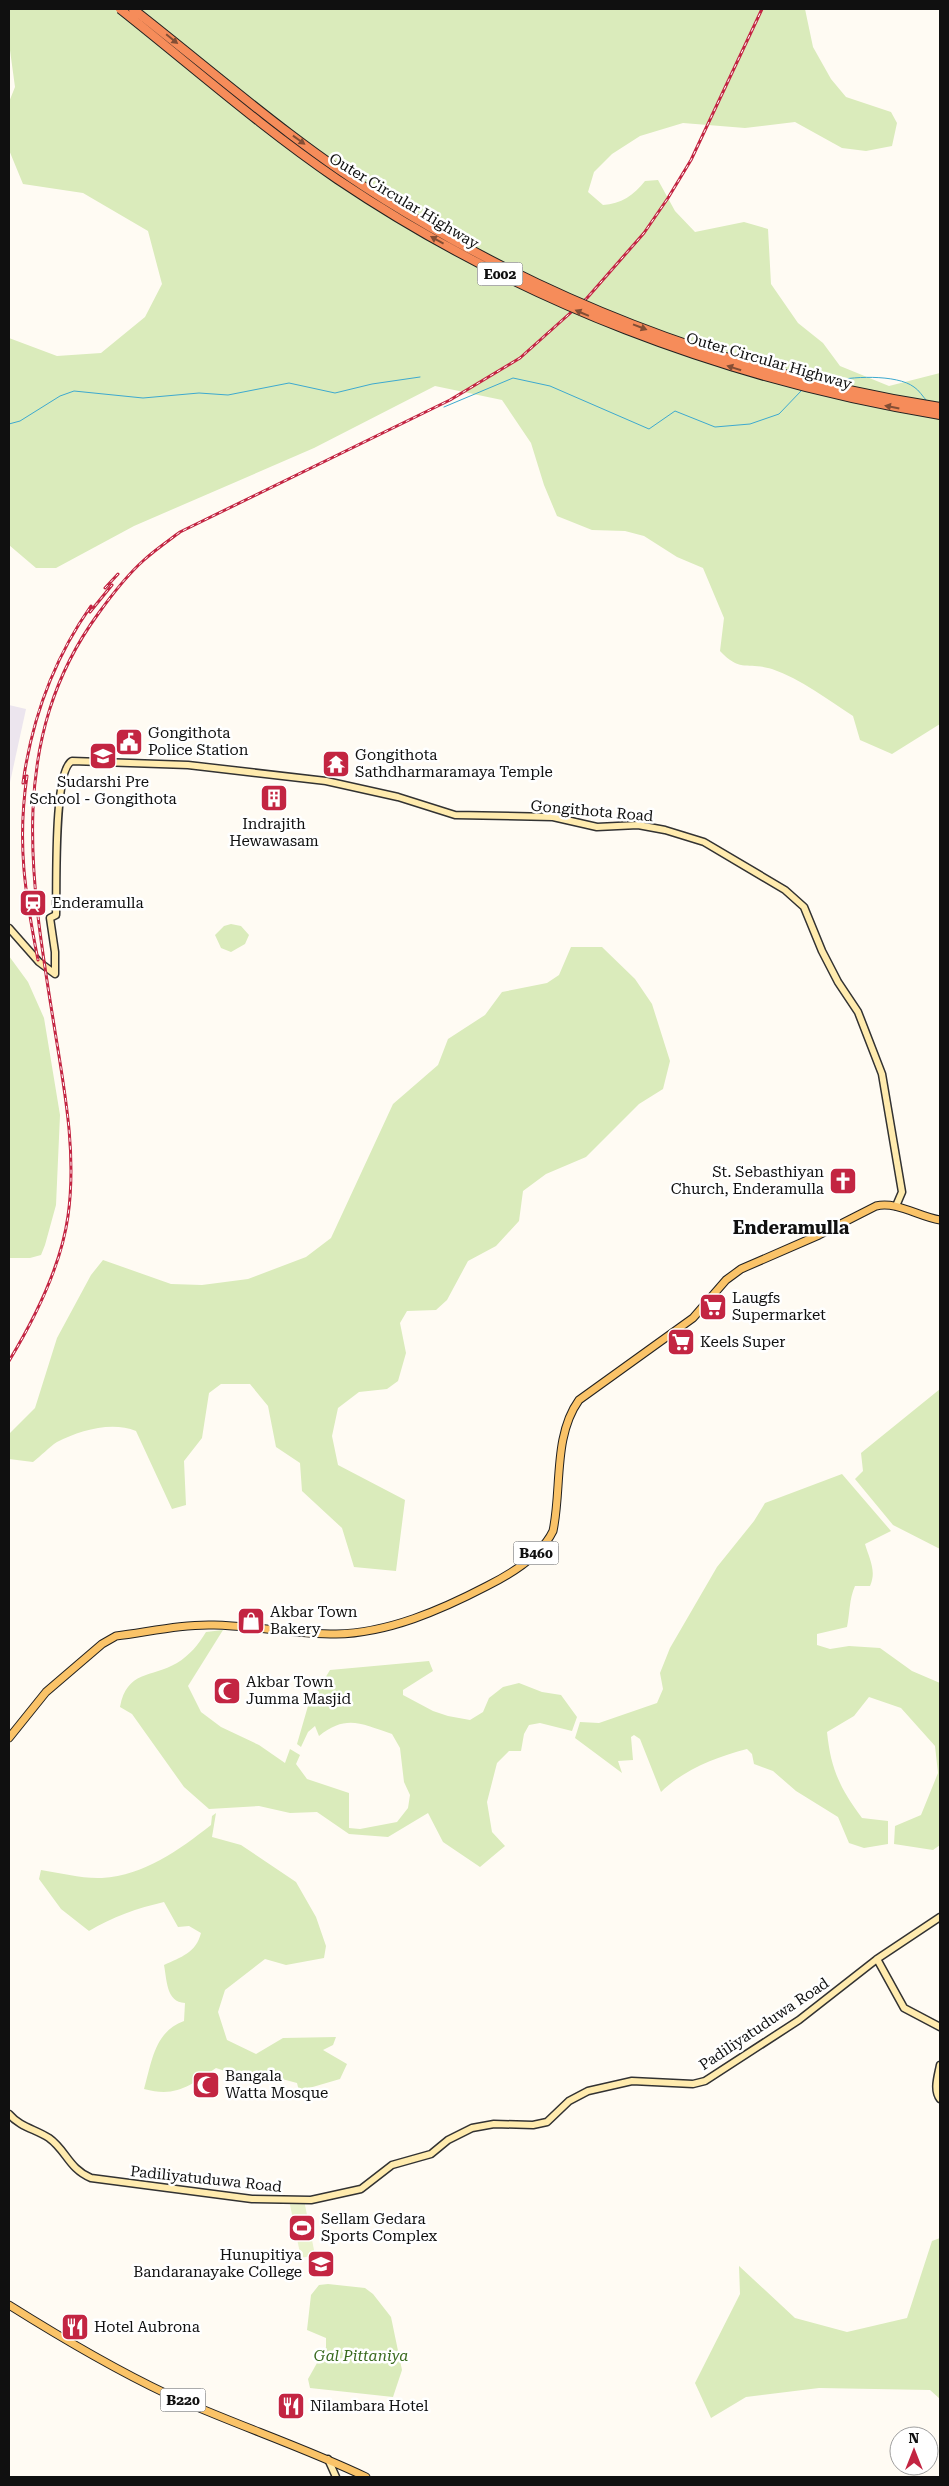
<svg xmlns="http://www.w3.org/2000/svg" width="949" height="2486" font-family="'Roboto Serif',serif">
	<rect width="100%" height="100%" fill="#fffbf3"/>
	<path fill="#ece5ee" d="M9,705L26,709L9,787Z"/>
	<path fill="#daebbb" d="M9,9H805L813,47L831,79L846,97L891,112L897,123L892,146L866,151L842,148L795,122L745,128L683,123L640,136L612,154L594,172L588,192L603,205C621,204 634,195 645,181L658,180L675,211L695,232L744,222L768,229L771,284L798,323L823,343L840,366L889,386L940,373V724L892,754L860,740L853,716C828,700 801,679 772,669C747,661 742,674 720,651L724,618L703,568L677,557L644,536L625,531L592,530L557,516L544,485L531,443L502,400L435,386L314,448L134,526L56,568H36L9,545V338L57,356L101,353L145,317L162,284L148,231L83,193L23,184L9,150V102L15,87L9,43Z
		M231,924L241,926L249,935L245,944L231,952L221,948L215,935L224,926Z
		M571,947H602L635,979L652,1004L670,1061L663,1089L639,1104L586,1157L546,1174L523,1191L519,1221L496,1246L468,1261L447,1300L436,1310L407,1311L400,1323L406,1353L398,1381L387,1389L359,1392L338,1408L332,1436L338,1465L405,1500L396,1571L354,1567L342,1528L302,1491L300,1463L276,1447L268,1406L250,1384H221L209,1393L202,1438L184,1461L186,1505L172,1509L136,1431C112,1421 80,1430 57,1442C49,1447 41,1456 33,1462L9,1459V1434L35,1408L57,1338L91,1275L103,1260L171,1284L202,1285L248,1279L306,1257L331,1238L393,1104L438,1065L448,1039L485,1015L502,992L547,983L559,975Z
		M9,956L28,982L44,1018L60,1115L56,1205L45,1245L41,1255L30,1258H9Z
		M940,1389V1549L893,1525L855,1479L863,1471L861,1453Z
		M842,1474L891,1531L865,1544C869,1558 877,1571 870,1586H855C849,1599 850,1613 847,1627L817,1634V1645L830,1649L849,1646L880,1648L912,1671L940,1683V1845L933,1850L894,1844L895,1826L921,1815L938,1773L935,1746L901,1708L869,1697L854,1716L827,1732C831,1770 840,1788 862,1818L888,1821V1844L864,1848L849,1843L838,1817L796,1791L773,1771L754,1764L752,1754L747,1749C716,1757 683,1770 661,1792L640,1739L634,1735L631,1737L633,1760L618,1761L622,1773L575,1738L580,1722L599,1723L657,1703L663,1689L660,1673L670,1648L717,1567L754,1521L765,1503Z
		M223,1630L188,1686L201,1712L221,1727L259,1745L285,1763L290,1749L300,1755L296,1764L307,1779L349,1793V1828L360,1829L397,1822L408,1808L410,1795L404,1782L400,1748L392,1734C361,1724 347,1714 319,1736L315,1726L308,1732L301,1747L297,1744L308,1706L330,1670L429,1661L433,1671L403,1690V1695L433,1711L448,1716L470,1720L483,1712L489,1698L503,1687L519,1683L542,1692L561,1695L577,1717L572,1731L540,1723L529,1725L524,1734L521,1751H509L497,1763L487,1802L492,1832L505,1846L480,1867L443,1842L428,1813L388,1837L349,1834L317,1812L290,1813L259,1806L209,1809L184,1787L132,1714L120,1707C127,1670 151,1678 177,1663C190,1655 198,1645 206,1632Z
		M216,1813L212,1837L241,1845L296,1882L316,1917L326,1946L324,1958L286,1965L265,1959L225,1990L218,2012L227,2040L256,2054L283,2038L336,2037L333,2045L323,2050L347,2064L340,2079L299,2091L297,2083L263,2074L240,2076L216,2068C190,2085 177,2098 144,2089C152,2062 154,2032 184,2021L185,2003C166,2002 167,1980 164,1965C181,1957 196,1953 201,1933L189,1926L178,1927L164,1902C138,1908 112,1917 89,1931L61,1909L39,1879L41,1870C61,1873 83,1879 102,1878C145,1875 179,1850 211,1825L212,1816Z
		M940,2238V2399L930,2390L819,2388L746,2397L711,2418L695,2383L740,2294L739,2266L795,2318L847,2332L907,2318L932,2241Z
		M328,2284L365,2288L373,2294L391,2317L402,2370L393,2397L310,2388L308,2379L326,2347V2338L307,2330L311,2295L319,2285Z"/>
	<path fill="#eaf2cd" d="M289,2200H304L315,2255L301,2258Z"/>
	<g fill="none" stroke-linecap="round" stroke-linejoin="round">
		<path stroke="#3da9cf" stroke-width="1" d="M830,382C849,376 897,374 914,387C919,390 923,397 927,401
			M444,407L513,378L550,386L649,429L675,411L715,427L750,424L779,414L802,390
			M9,424L20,421L60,396L74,391L143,398L199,393L228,395L289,383L335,393L372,384L420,377"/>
		<g stroke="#323232" stroke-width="9">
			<path id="secondary" d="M9,928L39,962L55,974V952L50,918L56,915C57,891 53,770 72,761L188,765L326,781L398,797L455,815L553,817L597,827L638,825L665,830L704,842L785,890L804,907L822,951L838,982L858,1012L882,1074L902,1192L896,1206
				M877,1959L904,2008L940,2027
				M940,2065C938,2076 933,2090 940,2099
				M9,2114C20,2127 35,2129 49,2138C66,2150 69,2169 91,2178L252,2199L311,2200L361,2189L392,2165L431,2154L448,2140L472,2128L494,2124L533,2125L547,2122L569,2101L588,2091L632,2081L693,2084L705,2081L799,2020L877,1959L940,1917
				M328,2459L336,2477"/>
		</g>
		<g stroke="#212121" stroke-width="9">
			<path id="primary" d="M9,1738L46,1692L102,1644L116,1636C148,1632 182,1624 214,1625C255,1626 295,1634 336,1634C388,1633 441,1610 487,1586C511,1574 541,1556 553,1531C562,1489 553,1436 579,1400L693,1318L726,1280L741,1269L819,1235L876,1206C897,1201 919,1217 940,1220
				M9,2305C60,2337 112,2368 167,2394C233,2424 301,2446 366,2477"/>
		</g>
		<use href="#secondary" stroke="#ffebae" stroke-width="6"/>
		<use href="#primary" stroke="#fac368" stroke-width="7"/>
		<g stroke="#c32542" stroke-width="3">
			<path id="rail" d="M105,588L118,574
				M90,612L112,585
				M27,776C17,843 25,894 38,960
				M23,783C32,718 53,660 91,606
				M9,1361C35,1318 61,1267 68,1216C77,1152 64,1088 54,1025C31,882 6,740 98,614C111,596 127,575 144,560C155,550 168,541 180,532L450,400L520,358L587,298L644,233L668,198L691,160L762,9"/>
		</g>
		<use href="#rail" stroke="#fff" stroke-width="1" stroke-dasharray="4" stroke-linecap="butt"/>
		<g stroke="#212121" stroke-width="10" stroke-linecap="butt">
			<path id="highway-bridge" d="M120,9C192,66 261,127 337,179C518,301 725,380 940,415
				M133,9C216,74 296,145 385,200C555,306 743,376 940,407"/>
		</g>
		<use href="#highway-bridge" stroke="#f68c5a" stroke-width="8"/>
	</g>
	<defs><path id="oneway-solid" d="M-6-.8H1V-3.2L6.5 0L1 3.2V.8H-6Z" transform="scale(1.25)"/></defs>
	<g fill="#834e35">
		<use href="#oneway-solid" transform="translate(172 39) rotate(39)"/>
		<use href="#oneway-solid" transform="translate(299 140) rotate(36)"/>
		<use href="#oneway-solid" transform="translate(437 240) rotate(-151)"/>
		<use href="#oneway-solid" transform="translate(582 313) rotate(-157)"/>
		<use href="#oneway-solid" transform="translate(640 327) rotate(21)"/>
		<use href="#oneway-solid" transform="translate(734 368) rotate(-162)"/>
		<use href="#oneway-solid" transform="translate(892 407) rotate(-169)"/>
	</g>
	<defs>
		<g id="civic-square" transform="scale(1.4375)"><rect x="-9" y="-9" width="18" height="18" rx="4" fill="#c32542" stroke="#fff"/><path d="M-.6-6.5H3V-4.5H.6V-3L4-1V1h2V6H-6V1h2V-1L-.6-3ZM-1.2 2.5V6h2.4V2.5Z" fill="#fff"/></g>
		<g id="school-square" transform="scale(1.4375)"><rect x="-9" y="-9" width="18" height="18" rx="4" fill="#c32542" stroke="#fff"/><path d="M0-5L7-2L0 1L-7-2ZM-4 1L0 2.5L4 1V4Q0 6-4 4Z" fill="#fff"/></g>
		<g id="temple-square" transform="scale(1.4375)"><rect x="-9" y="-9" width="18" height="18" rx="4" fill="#c32542" stroke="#fff"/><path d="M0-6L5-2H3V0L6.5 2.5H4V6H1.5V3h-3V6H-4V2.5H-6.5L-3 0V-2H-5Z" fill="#fff"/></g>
		<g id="building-square" transform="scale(1.4375)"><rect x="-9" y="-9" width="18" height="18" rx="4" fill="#c32542" stroke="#fff"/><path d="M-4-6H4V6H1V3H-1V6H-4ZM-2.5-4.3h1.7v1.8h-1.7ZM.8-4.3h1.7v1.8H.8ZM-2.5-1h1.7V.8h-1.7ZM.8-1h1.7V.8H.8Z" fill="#fff"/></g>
		<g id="station-square" transform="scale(1.4375)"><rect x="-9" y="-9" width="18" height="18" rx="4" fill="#c32542" stroke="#fff"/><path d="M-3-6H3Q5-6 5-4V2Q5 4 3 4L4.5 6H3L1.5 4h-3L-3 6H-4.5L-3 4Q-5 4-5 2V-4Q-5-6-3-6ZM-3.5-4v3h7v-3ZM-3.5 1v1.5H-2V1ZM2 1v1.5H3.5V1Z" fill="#fff"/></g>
		<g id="church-square" transform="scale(1.4375)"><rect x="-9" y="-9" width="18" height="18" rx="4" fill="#c32542" stroke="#fff"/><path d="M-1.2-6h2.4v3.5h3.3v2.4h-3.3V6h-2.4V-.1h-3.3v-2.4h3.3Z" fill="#fff"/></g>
		<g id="supermarket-square" transform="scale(1.4375)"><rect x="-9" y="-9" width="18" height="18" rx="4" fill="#c32542" stroke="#fff"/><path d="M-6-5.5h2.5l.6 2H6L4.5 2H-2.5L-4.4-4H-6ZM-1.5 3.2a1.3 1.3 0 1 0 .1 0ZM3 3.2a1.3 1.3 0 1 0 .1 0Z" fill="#fff"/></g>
		<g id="shop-square" transform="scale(1.4375)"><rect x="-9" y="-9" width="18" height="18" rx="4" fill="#c32542" stroke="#fff"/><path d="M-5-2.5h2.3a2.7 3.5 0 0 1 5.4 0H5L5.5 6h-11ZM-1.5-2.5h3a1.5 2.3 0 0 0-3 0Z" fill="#fff"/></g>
		<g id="mosque-square" transform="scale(1.4375)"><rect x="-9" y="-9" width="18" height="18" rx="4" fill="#c32542" stroke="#fff"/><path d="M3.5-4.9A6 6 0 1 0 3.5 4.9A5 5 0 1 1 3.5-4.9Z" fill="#fff"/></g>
		<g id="stadium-square" transform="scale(1.4375)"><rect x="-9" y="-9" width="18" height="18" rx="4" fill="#c32542" stroke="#fff"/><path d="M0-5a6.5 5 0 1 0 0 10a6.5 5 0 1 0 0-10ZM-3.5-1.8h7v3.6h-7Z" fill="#fff"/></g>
		<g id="restaurant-square" transform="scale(1.4375)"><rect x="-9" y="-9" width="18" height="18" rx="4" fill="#c32542" stroke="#fff"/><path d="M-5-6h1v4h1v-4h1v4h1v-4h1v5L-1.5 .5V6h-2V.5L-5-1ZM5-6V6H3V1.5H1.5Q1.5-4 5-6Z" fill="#fff"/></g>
	</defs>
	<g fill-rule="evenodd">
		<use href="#civic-square" x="129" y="742"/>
		<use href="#school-square" x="103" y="756"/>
		<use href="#temple-square" x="336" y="764"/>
		<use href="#building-square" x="274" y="798"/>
		<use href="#station-square" x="33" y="903"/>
		<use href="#church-square" x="843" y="1181"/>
		<use href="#supermarket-square" x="713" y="1307"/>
		<use href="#supermarket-square" x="681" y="1342"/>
		<use href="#shop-square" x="251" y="1621"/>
		<use href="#mosque-square" x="227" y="1691"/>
		<use href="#mosque-square" x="206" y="2085"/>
		<use href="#stadium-square" x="302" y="2228"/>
		<use href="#school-square" x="321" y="2264"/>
		<use href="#restaurant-square" x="75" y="2327"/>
		<use href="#restaurant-square" x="291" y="2406"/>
	</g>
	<g text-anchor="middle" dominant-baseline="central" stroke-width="5" stroke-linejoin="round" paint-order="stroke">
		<g fill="#fff" stroke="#585858" stroke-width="1">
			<rect x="477.5" y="262.5" width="45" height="23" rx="4"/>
			<rect x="513.5" y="1541.5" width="45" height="23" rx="4"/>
			<rect x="160.5" y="2388.5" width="45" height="23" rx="4"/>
		</g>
		<g font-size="14" font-weight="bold" fill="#101010">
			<text x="500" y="274">E002</text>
			<text x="536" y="1553">B460</text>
			<text x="183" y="2400">B220</text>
		</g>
		<g font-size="15" fill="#101010" stroke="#fff">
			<text transform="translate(404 201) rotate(31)">Outer Circular Highway</text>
			<text transform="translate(769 361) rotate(16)">Outer Circular Highway</text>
			<text transform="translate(592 811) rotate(5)">Gongithota Road</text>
			<text transform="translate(764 2024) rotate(-34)">Padiliyatuduwa Road</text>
			<text transform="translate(206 2179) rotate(6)">Padiliyatuduwa Road</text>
		</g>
		<g font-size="15" fill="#101010" stroke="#fff" text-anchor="start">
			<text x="148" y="733">Gongithota<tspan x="148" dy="17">Police Station</tspan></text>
			<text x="355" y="755">Gongithota<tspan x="355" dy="17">Sathdharmaramaya Temple</tspan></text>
			<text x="103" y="782" text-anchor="middle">Sudarshi Pre<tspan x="103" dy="17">School - Gongithota</tspan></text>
			<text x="274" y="824" text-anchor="middle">Indrajith<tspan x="274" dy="17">Hewawasam</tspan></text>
			<text x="52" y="903">Enderamulla</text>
			<text x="824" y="1172" text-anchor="end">St. Sebasthiyan<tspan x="824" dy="17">Church, Enderamulla</tspan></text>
			<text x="732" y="1298">Laugfs<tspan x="732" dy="17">Supermarket</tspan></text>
			<text x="700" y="1342">Keels Super</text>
			<text x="270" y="1612">Akbar Town<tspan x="270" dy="17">Bakery</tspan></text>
			<text x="246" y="1682">Akbar Town<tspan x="246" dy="17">Jumma Masjid</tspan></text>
			<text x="225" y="2076">Bangala<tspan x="225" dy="17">Watta Mosque</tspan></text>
			<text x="321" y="2219">Sellam Gedara<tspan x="321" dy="17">Sports Complex</tspan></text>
			<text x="302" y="2255" text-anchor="end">Hunupitiya<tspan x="302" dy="17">Bandaranayake College</tspan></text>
			<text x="94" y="2327">Hotel Aubrona</text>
			<text x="310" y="2406">Nilambara Hotel</text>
		</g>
		<g font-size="15" font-style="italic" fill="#386a1e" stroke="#fff">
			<text x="361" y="2356">Gal Pittaniya</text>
		</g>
		<g font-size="18" font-weight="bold" fill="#101010" stroke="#fff">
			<text x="791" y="1227">Enderamulla</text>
		</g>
	</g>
	<rect width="949" height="2486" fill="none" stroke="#101010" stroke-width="20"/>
	<g transform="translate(914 2451)"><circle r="24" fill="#ffffff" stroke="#9f9f9f"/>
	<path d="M0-4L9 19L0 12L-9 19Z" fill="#c32542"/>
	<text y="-8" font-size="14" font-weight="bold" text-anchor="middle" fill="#101010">N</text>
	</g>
</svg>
